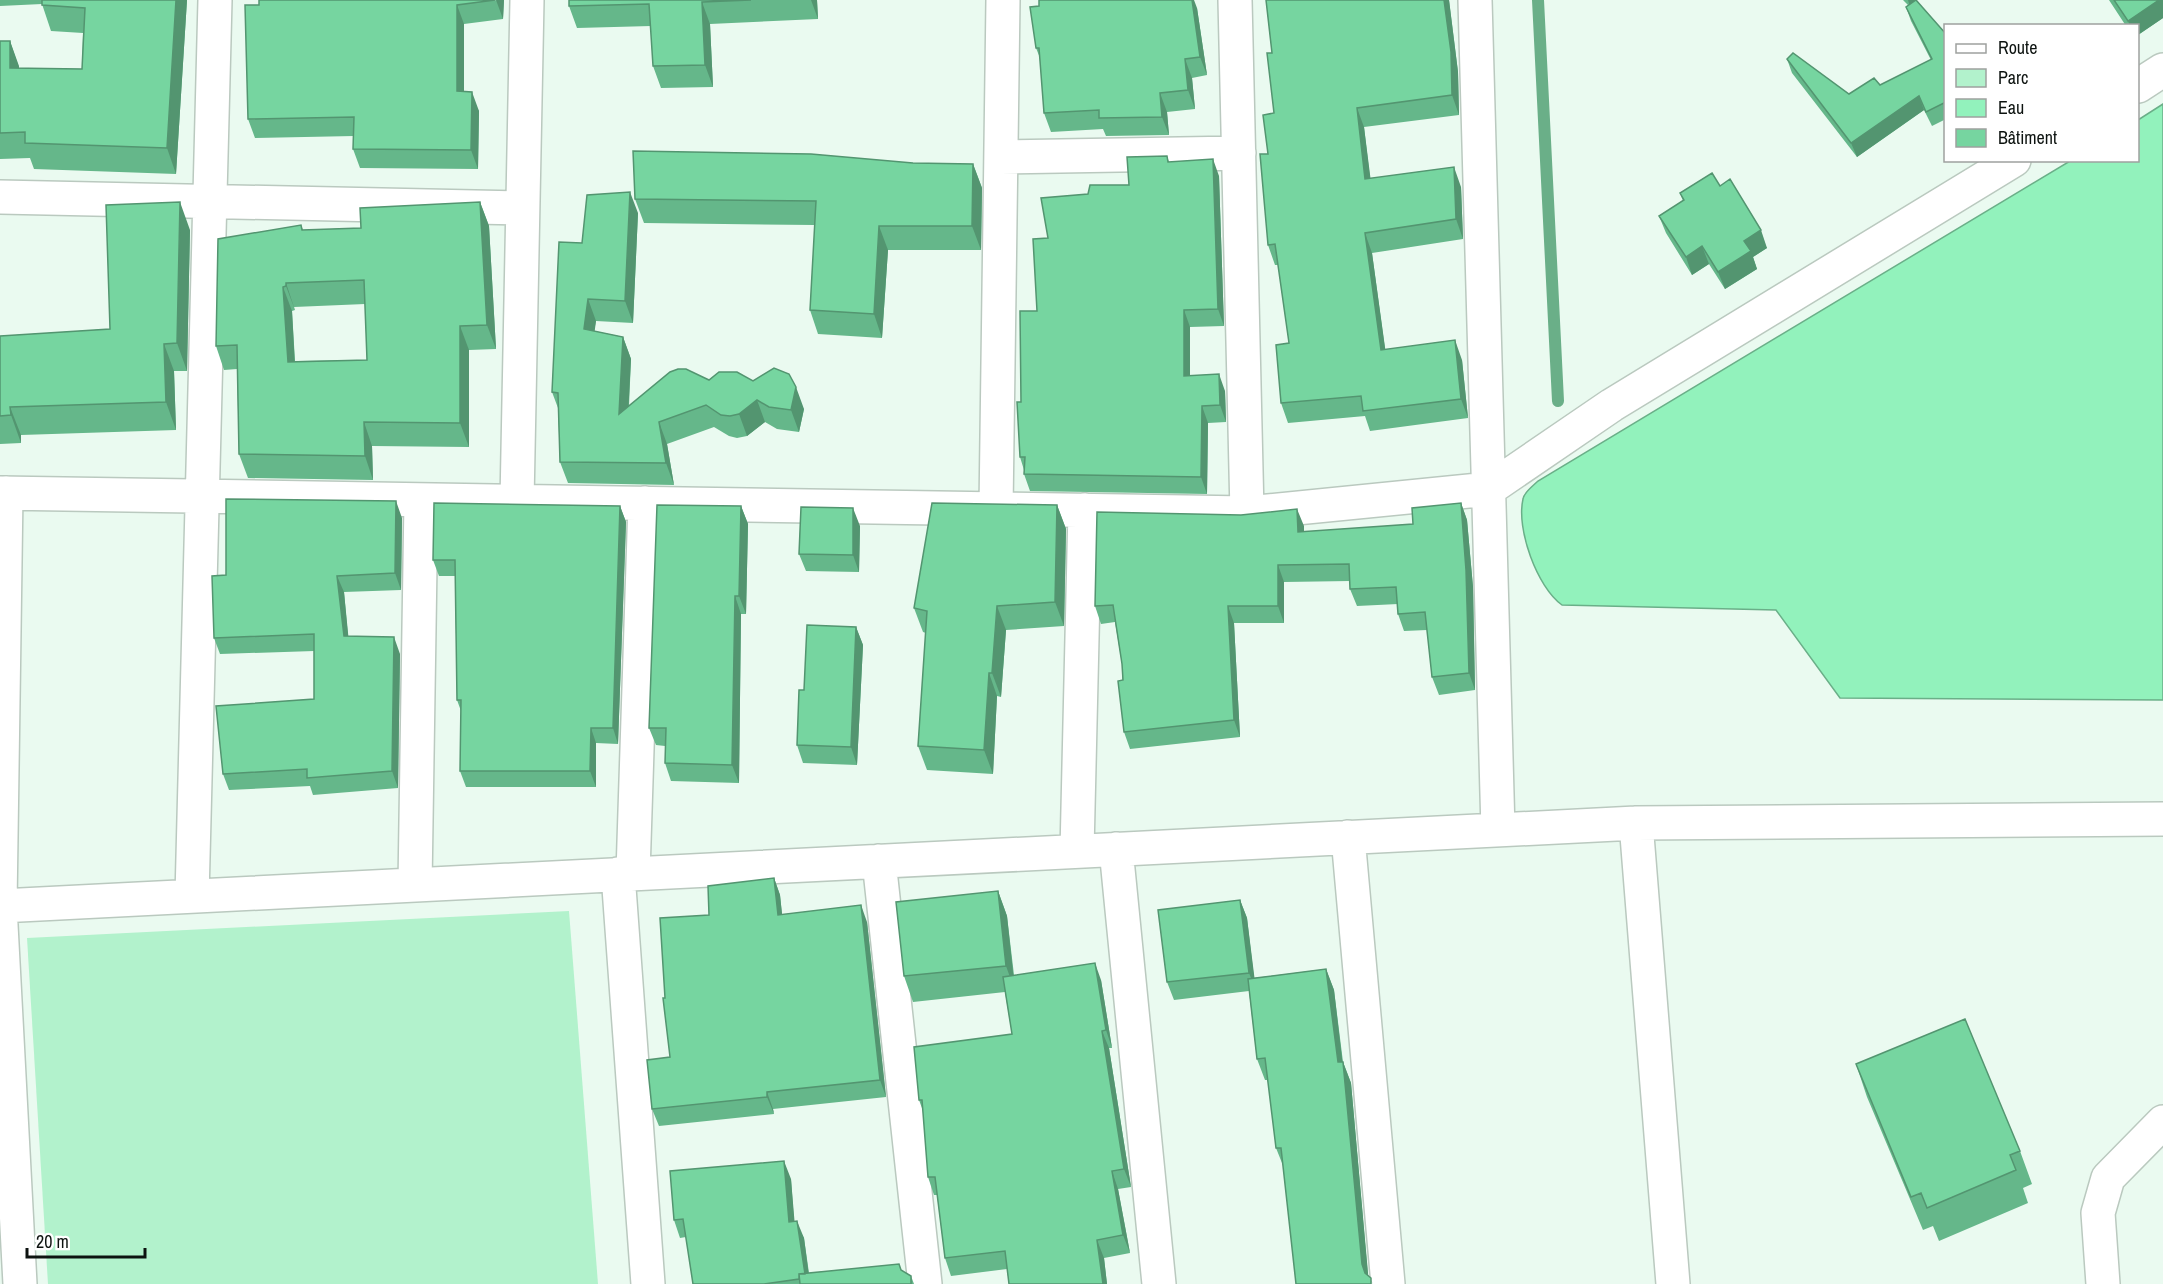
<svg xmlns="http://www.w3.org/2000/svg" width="2163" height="1284" font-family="'Archivo Narrow',sans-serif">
	<rect width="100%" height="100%" fill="#eafaf0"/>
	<path fill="#b2f2cc" d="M569,911L598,1284H48L27,938Z"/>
	<path fill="#92f2bc" stroke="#6aaf88" stroke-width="1.5" d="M2163,104V700L1840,698L1776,610L1562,605C1537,587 1516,529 1523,499C1524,492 1533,486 1538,481L2070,161L2138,160V120Z"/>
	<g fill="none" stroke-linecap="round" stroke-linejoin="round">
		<path stroke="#6aaf88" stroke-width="12" d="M1538,0L1558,401"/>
		<g stroke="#bac9bf" stroke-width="36">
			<path id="minor" d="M1235,0L1247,513
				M1475,0L1498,830
				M2138,86L2163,70
				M1001,157L1239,153
				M0,197L522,208
				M0,493L1247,513L1489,489L1612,405L2014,160
				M6,493L0,906L20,1284
				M517,501L527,0
				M996,509L1003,0
				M1636,823L1673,1284
				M1348,837L1388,1284
				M1116,849L1159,1284
				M1077,851L1085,510
				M879,861L925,1284
				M633,873L645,503
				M618,874L648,1284
				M415,885L421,500
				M192,896L215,0
				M0,906L1636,823L2163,819
				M2103,1284L2098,1213L2108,1178L2163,1122"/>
		</g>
		<use href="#minor" stroke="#fff" stroke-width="33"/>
	</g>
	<path fill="#65b78a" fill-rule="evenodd" d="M0,0H187L176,174L34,169L30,158L0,159V41H10L19,68L82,69L83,33L51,31L42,4L0,6Z
		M504,0L503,19L464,24V91L479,111L478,169L360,168L353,149L354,136L255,138L248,119L259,5Z
		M569,0H817L818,19L710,24L713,87L661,88L653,66L651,26L577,28L569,6Z
		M1266,0H1449L1458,72L1459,115L1364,127L1370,178L1461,187L1463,239L1372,253L1385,349L1462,360L1468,418L1370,431L1365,416L1288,423L1281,403L1289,343L1278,265H1275L1268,245V154L1274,113L1272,53Z
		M1903,0H1915L1946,34V119L1932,126L1924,110L1857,157L1792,73L1787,59L1849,94L1880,85L1931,60L1911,21L1906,7L1908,5Z
		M2109,0H2163V18L2138,35V26H2126Z
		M1197,8L1207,75L1192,78L1195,109L1167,112L1169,135L1106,136L1103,129L1051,132L1044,113L1040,58L1036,48Z
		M1167,156L1169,162L1219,176L1224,326L1190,327V375L1225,391L1226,422L1208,423L1207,494L1030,491L1024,474V470L1020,457L1021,402L1037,311L1048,238L1088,194L1129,185Z
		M913,163L973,164L982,188L981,250H888L882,338L818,334L810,310L815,225L644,223L635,199Z
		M1720,186L1767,248L1753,257L1757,269L1725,289L1709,264L1692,275L1666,233L1659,216L1683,201L1680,193Z
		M480,202L489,226L496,349L469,350V447L372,446L373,480L248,478L239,454L237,369L224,370L216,346L301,225L303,230L361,228ZM365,304L367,360L295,361L292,311L295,310L294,307Z
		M638,213L633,323L596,321L594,331L623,337L631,359L629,406L709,380L753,381L804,409L799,432L777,429L765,422L747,436L737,438L729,436L714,427L667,444L674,485L568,483L560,462L558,408L552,392L582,243Z
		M190,230L187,371H174L176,430L21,435V443L0,444V336L110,329Z
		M1461,503L1467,520L1473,587L1475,690L1439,695L1432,677L1427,630L1404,631L1398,614V604L1357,606L1350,589V581L1284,582V623H1234L1240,737L1130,749L1124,732L1122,664L1115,622L1101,624L1095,606L1304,526V532L1413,524Z
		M1057,505L1066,529L1064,626L1006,630L1001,697L997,696L993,774L927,770L918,746L926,633L923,632L914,608Z
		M620,506L626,522L618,744L596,743V787H466L460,771L461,711L457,700L455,576H439L433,560Z
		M741,506L748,524L746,614H741L739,783L671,781L665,763V746L656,745L649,728Z
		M402,518L401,590L344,592L348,636L400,654L398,788L313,795L310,786L229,790L223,774L314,699V651L220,654L214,638L226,575Z
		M860,526L859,572L806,571L799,554Z
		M856,627L863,645L857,765L803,763L797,745L804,690Z
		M774,878L780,895L782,915L867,922L886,1097L773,1109L774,1114L659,1126L652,1109L670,1057L665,998L709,915Z
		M998,891L1007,916L1014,975L1101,980L1112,1048H1109L1131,1187L1118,1189L1130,1253L1104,1258L1107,1284H1009L1007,1269L951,1276L945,1258L937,1195H934L928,1177L923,1111L919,1100L1012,1034L1005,992L913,1002L904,976Z
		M1240,900L1247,918L1254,978L1326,969L1334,990L1343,1062L1351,1083L1368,1276L1373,1284L1284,1168L1276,1148L1268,1080H1265L1257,1059L1249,991L1174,1000L1167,982Z
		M1856,1064L2020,1151L2032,1184L2023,1188L2028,1203L1939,1241L1933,1226L1923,1230L1867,1097Z
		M791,1179L794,1221L804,1238L809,1273L901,1270L911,1276L914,1284H693L686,1237L680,1238L674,1220Z"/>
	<path fill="#539570" d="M176,0H187L176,174L167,148Z
		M496,0H504L503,19Z
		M811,0H817L818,19Z
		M1192,0H1194L1197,8L1207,75L1200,57Z
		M1444,0H1449L1458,72L1459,115L1452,95Z
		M1908,0H1915L1910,7Z
		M2159,0H2163V18L2138,35V26H2130L2128,21Z
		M702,2L710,24L713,87L705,65Z
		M457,5L464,24V111L457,91Z
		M10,41L19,66V93L10,68Z
		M1185,59L1192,78L1195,109L1188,90Z
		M472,92L479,111L478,169L471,150Z
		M1160,93L1167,112L1169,135L1162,117Z
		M1919,96L1924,110L1857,157L1851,143Z
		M1357,108L1364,127L1373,198L1365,179Z
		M1213,159L1219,176L1224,326L1218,309Z
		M973,164L982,188L981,250L972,226Z
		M1454,167L1461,187L1463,239L1456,219Z
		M630,192L638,213L633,323L625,301Z
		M180,202L190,230L187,371L177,343Z
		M480,202L489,226L496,349L487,325Z
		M879,226L888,250L882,338L874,314Z
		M1761,230L1767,248L1753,257L1757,269L1725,289L1718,272L1744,241Z
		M1365,233L1372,253L1388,369L1381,350Z
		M1702,246L1709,264L1692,275L1686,257Z
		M286,283L295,310L286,286Z
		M283,287L292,311L296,386L288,362Z
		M588,299L596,321L592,351L584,329Z
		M1184,310L1190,327V392L1184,376Z
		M460,326L469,350V447L460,423Z
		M623,337L631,359L627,435L619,414Z
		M1455,340L1462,360L1468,418L1461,399Z
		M164,344L174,371L176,430L166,402Z
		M1219,374L1225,391L1226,422L1220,405Z
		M796,387L804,409L799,432L791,410Z
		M757,400L765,422L747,436L739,414Z
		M1202,406L1208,423L1207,494L1201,477Z
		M10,407L21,435V443L11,415Z
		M364,422L372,446L373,480L365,456Z
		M659,422L667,444L674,485L666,463Z
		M396,501L402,518L401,590L395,573Z
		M1461,503L1467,520L1473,587L1475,690L1469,673Z
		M1057,505L1066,529L1064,626L1055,602Z
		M620,506L626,522L618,744L613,728Z
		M741,506L748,524L746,614L739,596Z
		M853,508L860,526L859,572L853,555Z
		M1297,509L1304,526V549L1298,532Z
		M1278,565L1284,582V623L1278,606Z
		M337,576L344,592L350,653L344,636Z
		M735,596L741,614L739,783L732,765Z
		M997,606L1006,630L1001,697L992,673Z
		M1228,606L1234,623L1240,737L1234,720Z
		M856,627L863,645L857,765L851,747Z
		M394,637L400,654L398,788L392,771Z
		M989,673L997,696L993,774L984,750Z
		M591,728L596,743V787L590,771Z
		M774,878L780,895L784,932L778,915Z
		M998,891L1007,916L1015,991L1006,966Z
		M1240,900L1247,918L1256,990L1249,973Z
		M861,905L867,922L886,1097L880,1080Z
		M1095,963L1101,980L1112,1048L1106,1030Z
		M1326,969L1334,990L1345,1084L1338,1062Z
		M1102,1031L1109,1048L1131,1187L1124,1169Z
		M1343,1062L1351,1083L1369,1284L1362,1264Z
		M767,1092L773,1109L774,1114L767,1097Z
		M784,1161L791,1179L796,1239L789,1222Z
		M1112,1171L1118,1189L1130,1253L1123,1235Z
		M797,1221L804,1238L810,1284L805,1278Z
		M1097,1240L1104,1258L1107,1284H1103Z"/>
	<path fill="#76d5a0" stroke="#539570" stroke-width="1.5" fill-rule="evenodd" d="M42,0H176L167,148L25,143V132L0,133V41H10V68L82,69L85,8L42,5Z
		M259,0H495L457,5V91L472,92L471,150L353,149L354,117L248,119L245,5H259Z
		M569,0H751L702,2L705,65L653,66L649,4L569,6Z
		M1039,0H1192L1200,57L1185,59L1188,90L1160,93L1162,117L1099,118V110L1044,113L1039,48H1036L1030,7L1039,6Z
		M1266,0H1444L1451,52L1452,95L1357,108L1365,179L1454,167L1456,219L1365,233L1381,350L1455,340L1461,399L1363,411L1361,396L1281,403L1276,345L1289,343L1275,244L1268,245L1260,154H1268L1263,115L1274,113L1267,53H1272Z
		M1916,0L1946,34V102L1926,112L1919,96L1851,143L1787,59L1793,53L1849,94L1874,78L1880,85L1932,59L1906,7Z
		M2114,0H2159L2128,21Z
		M633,151L811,154L913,163L973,164L972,226H879L874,314L810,310L816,201L635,199Z
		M1167,156L1168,162L1213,159L1218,309L1184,310V376L1219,374L1220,405L1202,406L1201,477L1024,474L1025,457H1020L1017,402H1021L1020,311H1037L1033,239L1048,238L1041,198L1088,194L1090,185H1129L1127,157Z
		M1712,173L1720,186L1730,179L1761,230L1744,241L1751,251L1718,272L1702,246L1686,257L1659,216L1684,200L1680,193Z
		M630,192L625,301L588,299L584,329L623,337L619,414L670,372L678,369H686L709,380L719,372H737L753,381L774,368L789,374L796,387L791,410L769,407L757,400L739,414L730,416L721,415L706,405L659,422L666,463L560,462L558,393L552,392L559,242L582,243L587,195Z
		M180,202L177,343L164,344L166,402L10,407L11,415L0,416V336L110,329L106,205Z
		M480,202L487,325L460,326V423L364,422L365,456L239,454L237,345L216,346L218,239L301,225L302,230L361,228L360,208ZM364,280L367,360L288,362L283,287L286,286V283Z
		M226,499L396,501L395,573L337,576L344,636L394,637L392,771L307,778V769L223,774L216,706L314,699V634L214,638L212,576L226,575Z
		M434,503L620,506L613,728H591L590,771H460L461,700H457L455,560H433Z
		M932,503L1057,505L1055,602L997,606L992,673H989L984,750L918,746L927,611L914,608Z
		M1461,503L1466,570L1469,673L1432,677L1425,612L1398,614L1396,587L1350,589L1349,564L1278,565V606H1228L1234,720L1124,732L1118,681L1123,680L1122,664L1113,605L1095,606L1097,512L1241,515L1297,509L1298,532L1413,524L1412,508Z
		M657,505L741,506L739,596H735L732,765L665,763L666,728H649Z
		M801,507L853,508V555L799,554Z
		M807,625L856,627L851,747L797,745L799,690H804Z
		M774,878L778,915L861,905L880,1080L767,1092V1097L652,1109L647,1060L670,1057L663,998H665L660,918L709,915L708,886Z
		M998,891L1006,966L904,976L896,902Z
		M1240,900L1249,973L1167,982L1158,910Z
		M1095,963L1106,1030L1102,1031L1124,1169L1112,1171L1123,1235L1097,1240L1103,1284H1009L1005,1251L945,1258L935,1177H928L922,1100H919L914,1047L1012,1034L1003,977Z
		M1326,969L1338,1062H1343L1362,1264L1365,1273L1371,1278V1284H1296L1281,1148H1276L1265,1058L1257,1059L1248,979Z
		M1965,1019L2020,1151L2010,1155L2016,1170L1927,1208L1921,1193L1911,1197L1856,1064Z
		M784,1161L789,1222L797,1221L805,1274H799V1279L764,1284H693L683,1219L674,1220L670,1171Z
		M899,1264L901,1270L911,1276V1284H800L799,1274Z"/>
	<rect x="1944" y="24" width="195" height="138" fill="#ffffff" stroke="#9ea19f" stroke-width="1.5"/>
	<rect x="1956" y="44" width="30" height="9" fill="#ffffff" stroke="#9ea19f" stroke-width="1.5"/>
	<text x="1998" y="54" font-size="18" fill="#0d1310">Route</text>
	<rect x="1956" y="69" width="30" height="18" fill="#b2f2cc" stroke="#9ea19f" stroke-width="1.5"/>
	<text x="1998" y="84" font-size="18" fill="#0d1310">Parc</text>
	<rect x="1956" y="99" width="30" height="18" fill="#92f2bc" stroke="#9ea19f" stroke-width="1.5"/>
	<text x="1998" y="114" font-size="18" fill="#0d1310">Eau</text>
	<rect x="1956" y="129" width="30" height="18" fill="#76d5a0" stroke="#9ea19f" stroke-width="1.5"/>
	<text x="1998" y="144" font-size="18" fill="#0d1310">Bâtiment</text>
	<path d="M27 1248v9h118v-9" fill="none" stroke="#0d1310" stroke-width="3"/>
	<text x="36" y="1248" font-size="18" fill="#0d1310" stroke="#ffffff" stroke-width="4.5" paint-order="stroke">20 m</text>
</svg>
